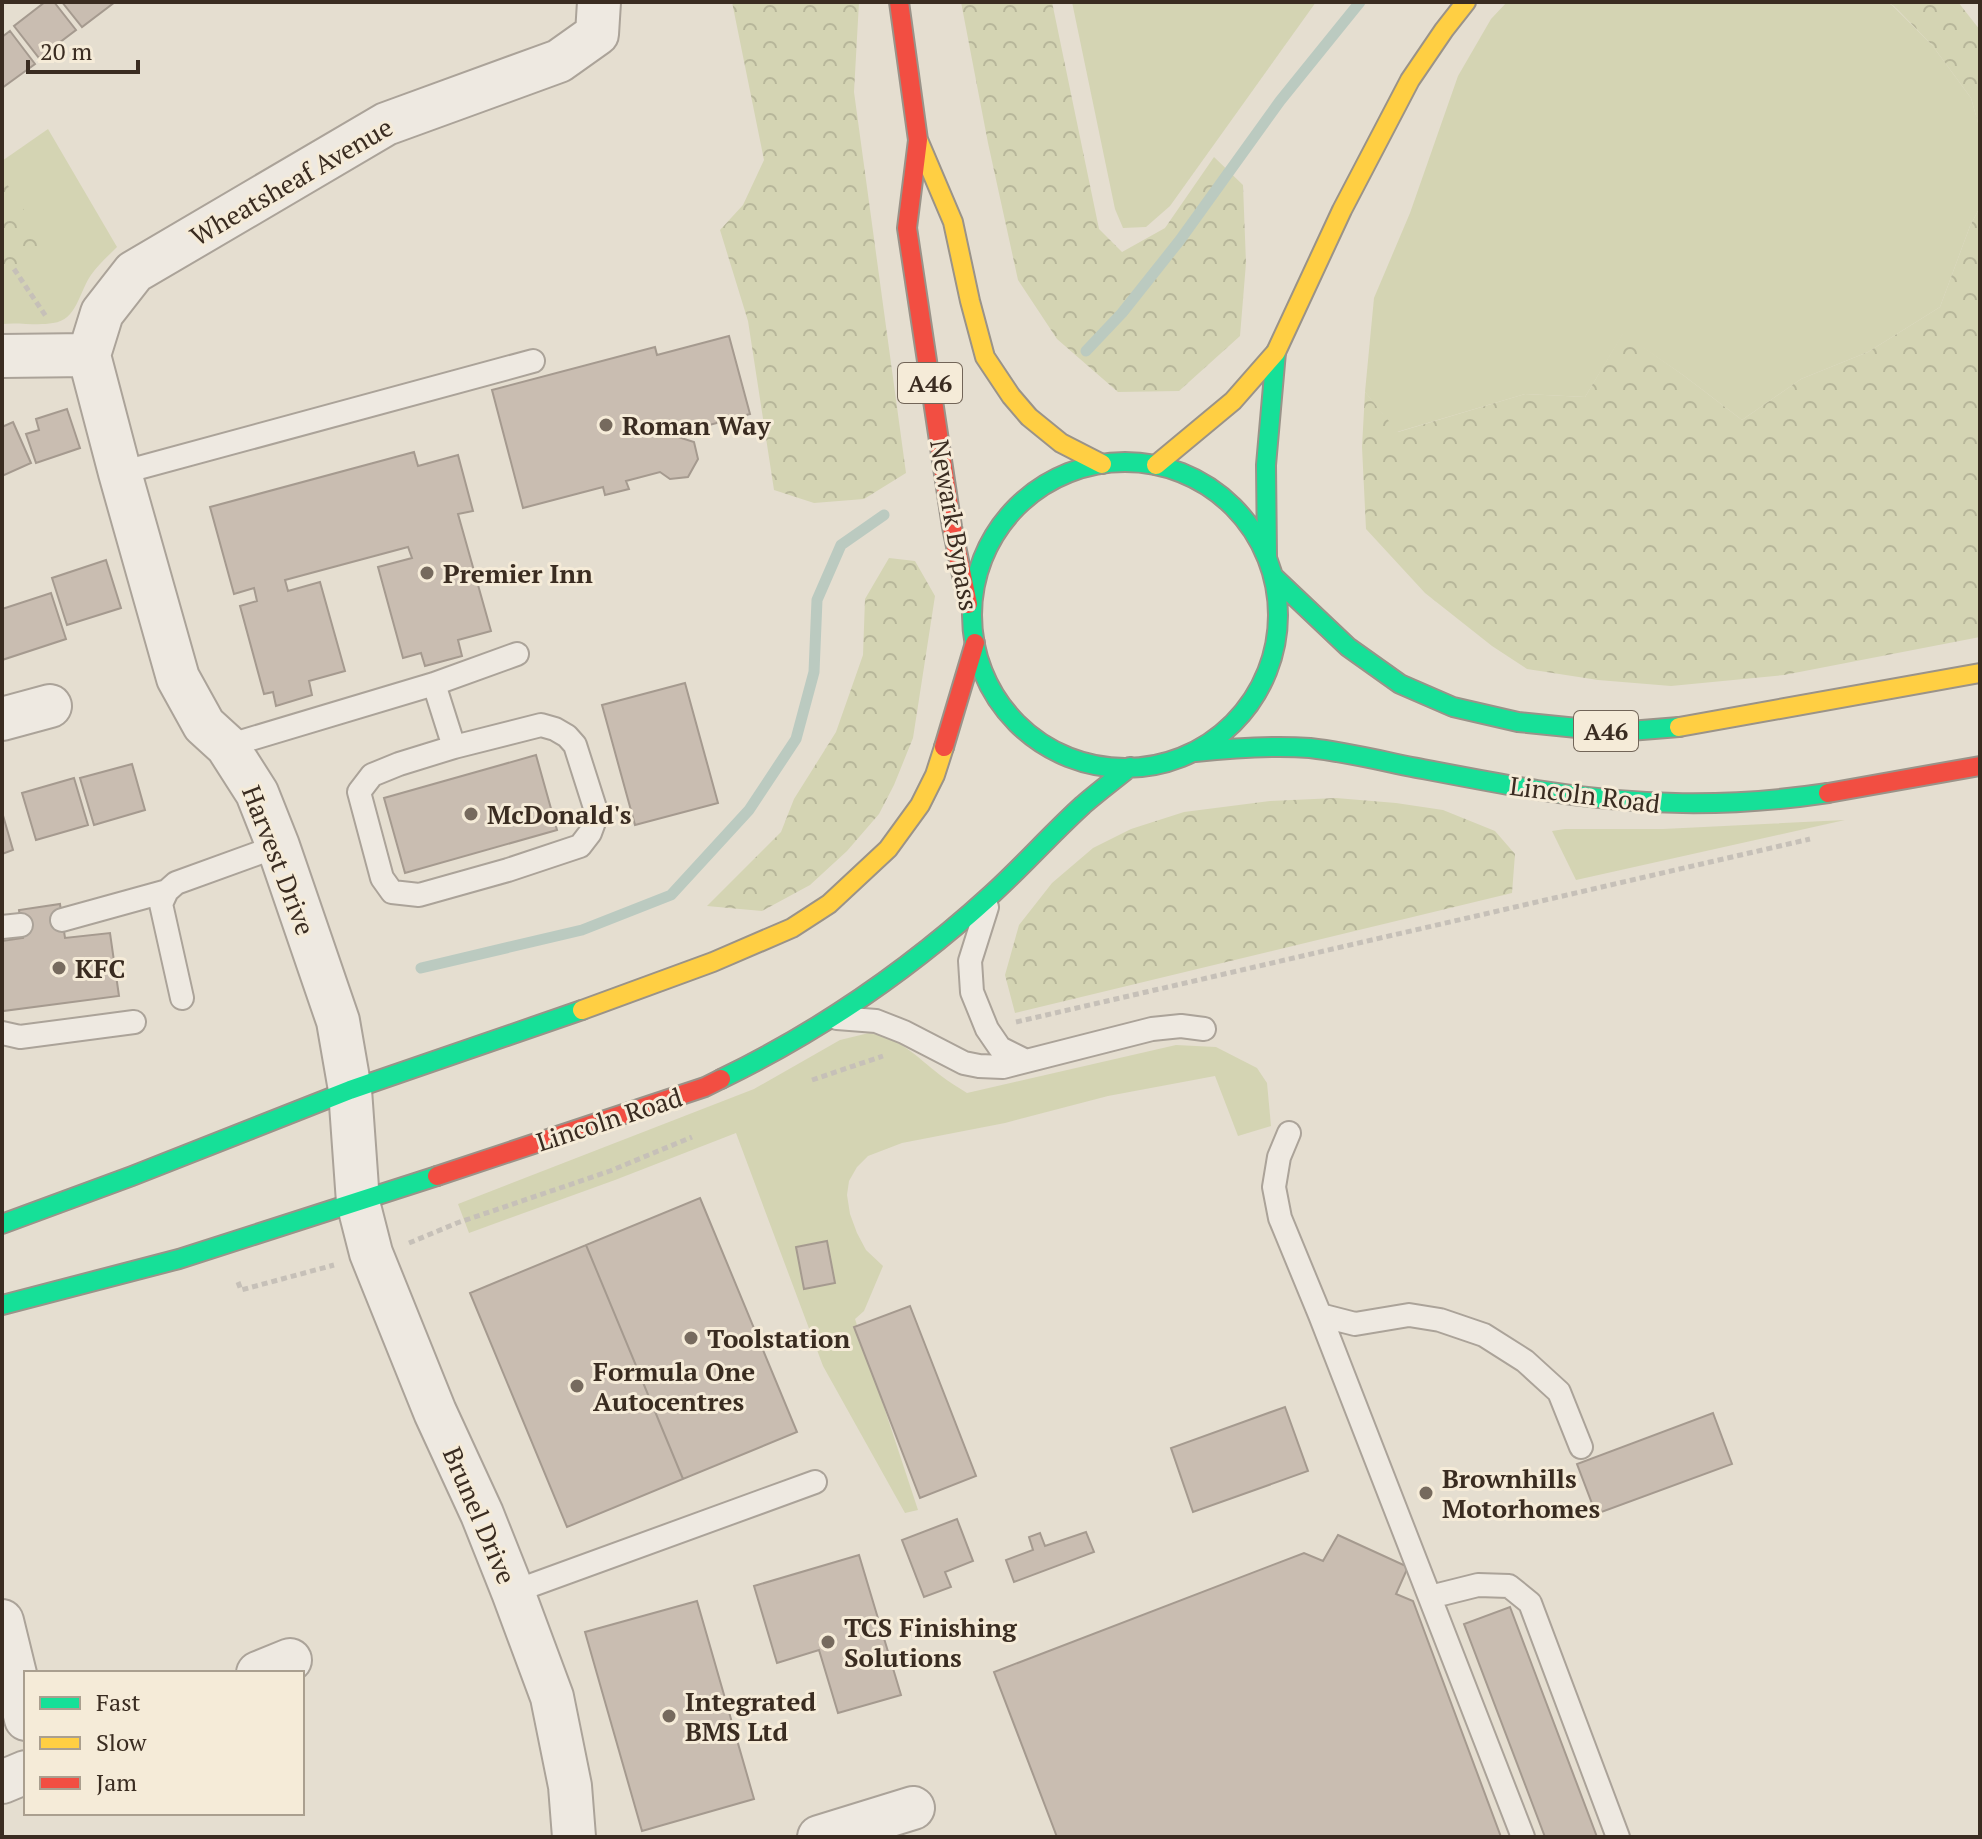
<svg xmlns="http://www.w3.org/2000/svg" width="1982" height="1839" font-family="'PT Serif',serif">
	<defs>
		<pattern id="forest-crowns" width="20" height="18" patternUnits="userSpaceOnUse" patternTransform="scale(2)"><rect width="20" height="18" fill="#d4d4b3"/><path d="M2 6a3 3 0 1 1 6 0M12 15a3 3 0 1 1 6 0" fill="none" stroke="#b7b69a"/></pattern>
	</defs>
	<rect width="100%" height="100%" fill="#e5ded0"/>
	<path fill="#d4d4b3" d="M1072,2H1316L1170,206L1146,227L1123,228L1115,209Z
		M1507,2H1887L1893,6L1932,45L1971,98L1980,130V207L1970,226L1940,307L1868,352L1801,379L1742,420L1683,375L1623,334L1585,397L1525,394L1397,432L1365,392L1374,298L1410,213L1458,76L1491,19Z
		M48,129L117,247C108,256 98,265 91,275C79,292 77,320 53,323C37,326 19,322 2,324V161Z
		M1845,820L1576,880L1552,831L1565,829H1663Z
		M869,1033C899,1037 917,1057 940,1075C949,1082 958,1087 967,1093L1176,1045L1216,1047L1257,1068L1267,1083L1271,1126L1238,1136L1215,1076L1108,1096L1005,1123L902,1143L868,1156L857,1167L849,1181L847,1195L850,1214L857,1233L866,1250L883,1266L864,1311L855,1319L918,1510L905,1513L823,1366L736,1133L615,1180L469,1233L458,1204L754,1089L840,1040Z"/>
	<path fill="url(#forest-crowns)" d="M732,2H859L854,92L906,473L864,499L814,503L774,490L748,321L720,230L743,205L764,160Z
		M961,2H1052L1099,229L1122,252L1165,228L1214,157L1243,185L1246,263L1240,336L1179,391L1118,392L1057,339L1018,280L988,143Z
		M1887,2H1958L1980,30V130L1971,98L1932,45L1894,6Z
		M5,181L48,247L2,277V183Z
		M1980,207V637L1784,675L1671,686L1598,680L1527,669L1492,646L1425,593L1366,529L1362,447L1365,392L1398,432L1525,394L1585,397L1623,333L1683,375L1742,420L1801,379L1868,352L1940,307L1970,226Z
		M889,558L915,561L935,596L913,738L894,785L879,814L847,851L810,885L762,911L707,906L781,832L794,799L836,732L863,655L865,599Z
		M1336,798L1396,803L1443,810L1495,831L1515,854L1512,893L1015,1013L1005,975L1019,925L1052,883L1093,848L1131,829L1184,812L1270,801Z"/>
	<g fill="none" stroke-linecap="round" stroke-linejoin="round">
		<path stroke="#bbcac0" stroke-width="11" d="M1086,351L1122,313L1180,240L1280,101L1360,2
			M421,968L582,930L671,895L749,810L796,739L814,672L817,600L841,545L884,515"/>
	</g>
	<path fill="#c9bdb1" stroke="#a59a8f" stroke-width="2" d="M45,2H54L76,30L39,58L14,26Z
		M62,2H115L82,27Z
		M10,31L35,64L2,88V37Z
		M729,336L750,414L672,435L694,442L698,459L688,477L670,479L660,472L626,481L629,489L605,495L603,487L523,508L492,390L655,347L657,355Z
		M67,409L80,448L36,463L26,434L39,430L36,419Z
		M13,422L31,463L2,476V427Z
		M414,452L418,466L458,455L473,511L458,514L491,631L458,640L462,656L425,666L421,653L403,658L378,567L412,558L408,547L285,580L288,591L320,582L345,671L309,681L312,695L276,706L273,692L264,694L240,606L257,601L254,588L234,594L210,507Z
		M414,452L418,466L458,455L473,511L458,514L491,631L458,640L462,656L425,666L421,653L403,658L378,567L412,558L408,547L285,580L288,591L320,582L345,671L309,681L312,695L276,706L273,692L264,694L240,606L257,601L254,588L234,594L210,507Z
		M106,560L121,608L67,625L52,578Z
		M51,593L66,639L2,660V609Z
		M685,683L718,803L635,825L602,705Z
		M685,683L718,803L635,825L602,705Z
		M536,755L557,830L405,873L384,798Z
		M132,764L145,810L94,825L80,778Z
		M74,778L88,825L36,840L22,793Z
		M2,812L13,850L2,854Z
		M60,904L65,938L110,933L119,996L3,1011L2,941L23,938L19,910Z
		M700,1198L797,1432L683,1479L586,1245Z
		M827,1241L835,1283L804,1289L796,1247Z
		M586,1245L683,1479L567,1527L470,1293Z
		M910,1306L976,1476L920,1498L854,1327Z
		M1285,1407L1308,1471L1193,1512L1171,1448Z
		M1713,1413L1732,1464L1596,1514L1577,1464Z
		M957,1519L973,1561L945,1572L951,1587L924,1597L902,1540Z
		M1086,1532L1094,1552L1014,1582L1006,1560L1033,1550L1029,1537L1040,1533L1045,1546Z
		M1338,1535L1408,1567L1396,1594L1413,1601L1501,1837H1057L994,1672L1304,1553L1323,1561Z
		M859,1555L901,1695L838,1713L819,1650L777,1663L754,1586Z
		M697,1601L754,1799L642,1831L585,1632Z
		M1510,1607L1597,1837H1545L1464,1624Z"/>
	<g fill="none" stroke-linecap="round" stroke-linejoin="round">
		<g stroke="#aba399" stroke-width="26">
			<path id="lane" d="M120,473L533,361
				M434,684L454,747
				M541,725L555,729L567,736L575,745L597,814L590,833L580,846L508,870L419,895L392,892L382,878L359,792L372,775L399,764L454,747Z
				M227,746L434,684L517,654
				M987,907L970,961L972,992L987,1029L1000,1048L1024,1060
				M62,920L167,891
				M2,927L21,925
				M182,998L161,904L167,891L176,883L278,846
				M837,1018L876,1021L904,1032L964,1063L979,1066L1003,1067L1152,1029L1181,1026L1204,1029
				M2,1033L20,1037L134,1022
				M1289,1133L1279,1157L1274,1187L1280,1218L1320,1315L1523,1837
				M1320,1315L1355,1324L1409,1315L1440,1320L1484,1335L1525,1361L1559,1392L1581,1447
				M513,1592L815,1482
				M1430,1597L1478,1585L1509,1586L1530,1603L1618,1837"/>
		</g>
		<g stroke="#aba399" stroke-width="46">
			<path id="street" d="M89,355L120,473L178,678L204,725L227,746L257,793L278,846L338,1021L350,1090L358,1202L371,1253L435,1412L482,1514L513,1592L552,1697L570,1786L574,1837
				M89,355L102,313L134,272L386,124L559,61L597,34L599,2
				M2,356L89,355
				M2,719L50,706
				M2,1621L26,1719
				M258,1673L290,1660
				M2,1782L26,1772
				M819,1837L913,1808"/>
		</g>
		<g stroke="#9a9389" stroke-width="22">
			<path id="fast" d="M972 615a153 153 0 1 1 306 0a153 153 0 1 1-306 0Z
				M1267,557L1266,465L1276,352
				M1273,576L1348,647L1400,684L1453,707L1518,722L1617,732L1679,727
				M1195,752C1233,748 1272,745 1310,748C1345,752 1378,760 1412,767C1454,775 1495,783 1537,790C1637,806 1728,808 1828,793
				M721,1079C818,1032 911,968 991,895C1023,866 1051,834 1083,805C1098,792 1114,780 1130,767
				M2,1224L132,1176L350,1090L582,1010
				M2,1305L179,1259L437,1176"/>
		</g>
		<g stroke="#9a9389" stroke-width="22">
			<path id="slow" d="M919,142L953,222L970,301L985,357L1011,396L1029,417L1061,443L1102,464
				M1156,465L1233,401L1276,352L1342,210L1410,80L1444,30L1466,2
				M1679,727L1980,673
				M582,1010L713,962L792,928L829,904L888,849L920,805L935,775L944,747"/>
		</g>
		<g stroke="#9a9389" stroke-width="22">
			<path id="jam" d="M899,2L918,140L907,228L952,527L968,604
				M944,747L975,643
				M1828,793L1980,766
				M437,1176L705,1087L721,1079"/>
		</g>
		<path stroke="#c6c0b8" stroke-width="5" stroke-dasharray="6 4" stroke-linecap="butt" d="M14,269L47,318
			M1016,1022L1810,839
			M812,1080L883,1056
			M409,1243L457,1223L610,1171L692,1137
			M238,1282L241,1290L334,1265"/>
		<use href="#lane" stroke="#eee9e1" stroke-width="22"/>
		<use href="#street" stroke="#eee9e1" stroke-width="42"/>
		<use href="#fast" stroke="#16e098" stroke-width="18"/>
		<use href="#slow" stroke="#ffcf43" stroke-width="18"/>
		<use href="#jam" stroke="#f24e42" stroke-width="18"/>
	</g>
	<g fill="#766a5e" stroke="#f5ebd8" stroke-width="3">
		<circle cx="606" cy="425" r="8"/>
		<circle cx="427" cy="573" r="8"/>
		<circle cx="471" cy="814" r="8"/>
		<circle cx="59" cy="968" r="8"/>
		<circle cx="691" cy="1338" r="8"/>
		<circle cx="577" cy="1386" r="8"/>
		<circle cx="1426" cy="1493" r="8"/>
		<circle cx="828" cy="1642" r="8"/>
		<circle cx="669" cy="1716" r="8"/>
	</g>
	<g text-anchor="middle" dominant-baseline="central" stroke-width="6" stroke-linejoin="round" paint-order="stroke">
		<g fill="#f5ebd8" stroke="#726558" stroke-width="2">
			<rect x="898" y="363" width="64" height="40" rx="6"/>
			<rect x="1574" y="711" width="64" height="40" rx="6"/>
		</g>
		<g font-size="24" font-weight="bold" fill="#3a2c21">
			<text x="930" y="383">A46</text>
			<text x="1606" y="731">A46</text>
		</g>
		<g font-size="26" fill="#3a2c21" stroke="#f5ebd8">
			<text transform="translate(291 181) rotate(-30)">Wheatsheaf Avenue</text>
			<text transform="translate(955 525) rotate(80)">Newark Bypass</text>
			<text transform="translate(1585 794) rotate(7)">Lincoln Road</text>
			<text transform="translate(279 860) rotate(69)">Harvest Drive</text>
			<text transform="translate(609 1119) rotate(-18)">Lincoln Road</text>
			<text transform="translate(480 1515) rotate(67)">Brunel Drive</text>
		</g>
		<g font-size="26" font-weight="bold" fill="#3a2c21" stroke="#f5ebd8" text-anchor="start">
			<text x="622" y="425">Roman Way</text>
			<text x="443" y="573">Premier Inn</text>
			<text x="487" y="814">McDonald's</text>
			<text x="75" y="968">KFC</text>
			<text x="707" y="1338">Toolstation</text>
			<text x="593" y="1371">Formula One<tspan x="593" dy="30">Autocentres</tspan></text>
			<text x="1442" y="1478">Brownhills<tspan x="1442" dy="30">Motorhomes</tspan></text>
			<text x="844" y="1627">TCS Finishing<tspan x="844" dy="30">Solutions</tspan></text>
			<text x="685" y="1701">Integrated<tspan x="685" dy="30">BMS Ltd</tspan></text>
		</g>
	</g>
	<rect width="1982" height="1839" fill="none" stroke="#3a2c21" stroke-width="8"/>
	<rect x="24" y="1671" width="280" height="144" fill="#f5ebd8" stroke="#aa9f8f" stroke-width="2"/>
	<rect x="40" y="1697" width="40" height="12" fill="#16e098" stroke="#aa9f8f" stroke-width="2"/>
	<text x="96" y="1711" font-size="24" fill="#3a2c21">Fast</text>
	<rect x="40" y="1737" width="40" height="12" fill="#ffcf43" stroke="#aa9f8f" stroke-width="2"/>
	<text x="96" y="1751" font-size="24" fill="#3a2c21">Slow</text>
	<rect x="40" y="1777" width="40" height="12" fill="#f24e42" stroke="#aa9f8f" stroke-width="2"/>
	<text x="96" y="1791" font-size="24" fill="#3a2c21">Jam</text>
	<path d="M28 60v12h110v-12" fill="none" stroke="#3a2c21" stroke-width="4"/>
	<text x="40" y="60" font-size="24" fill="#3a2c21" stroke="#f5ebd8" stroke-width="6" paint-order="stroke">20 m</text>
</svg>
